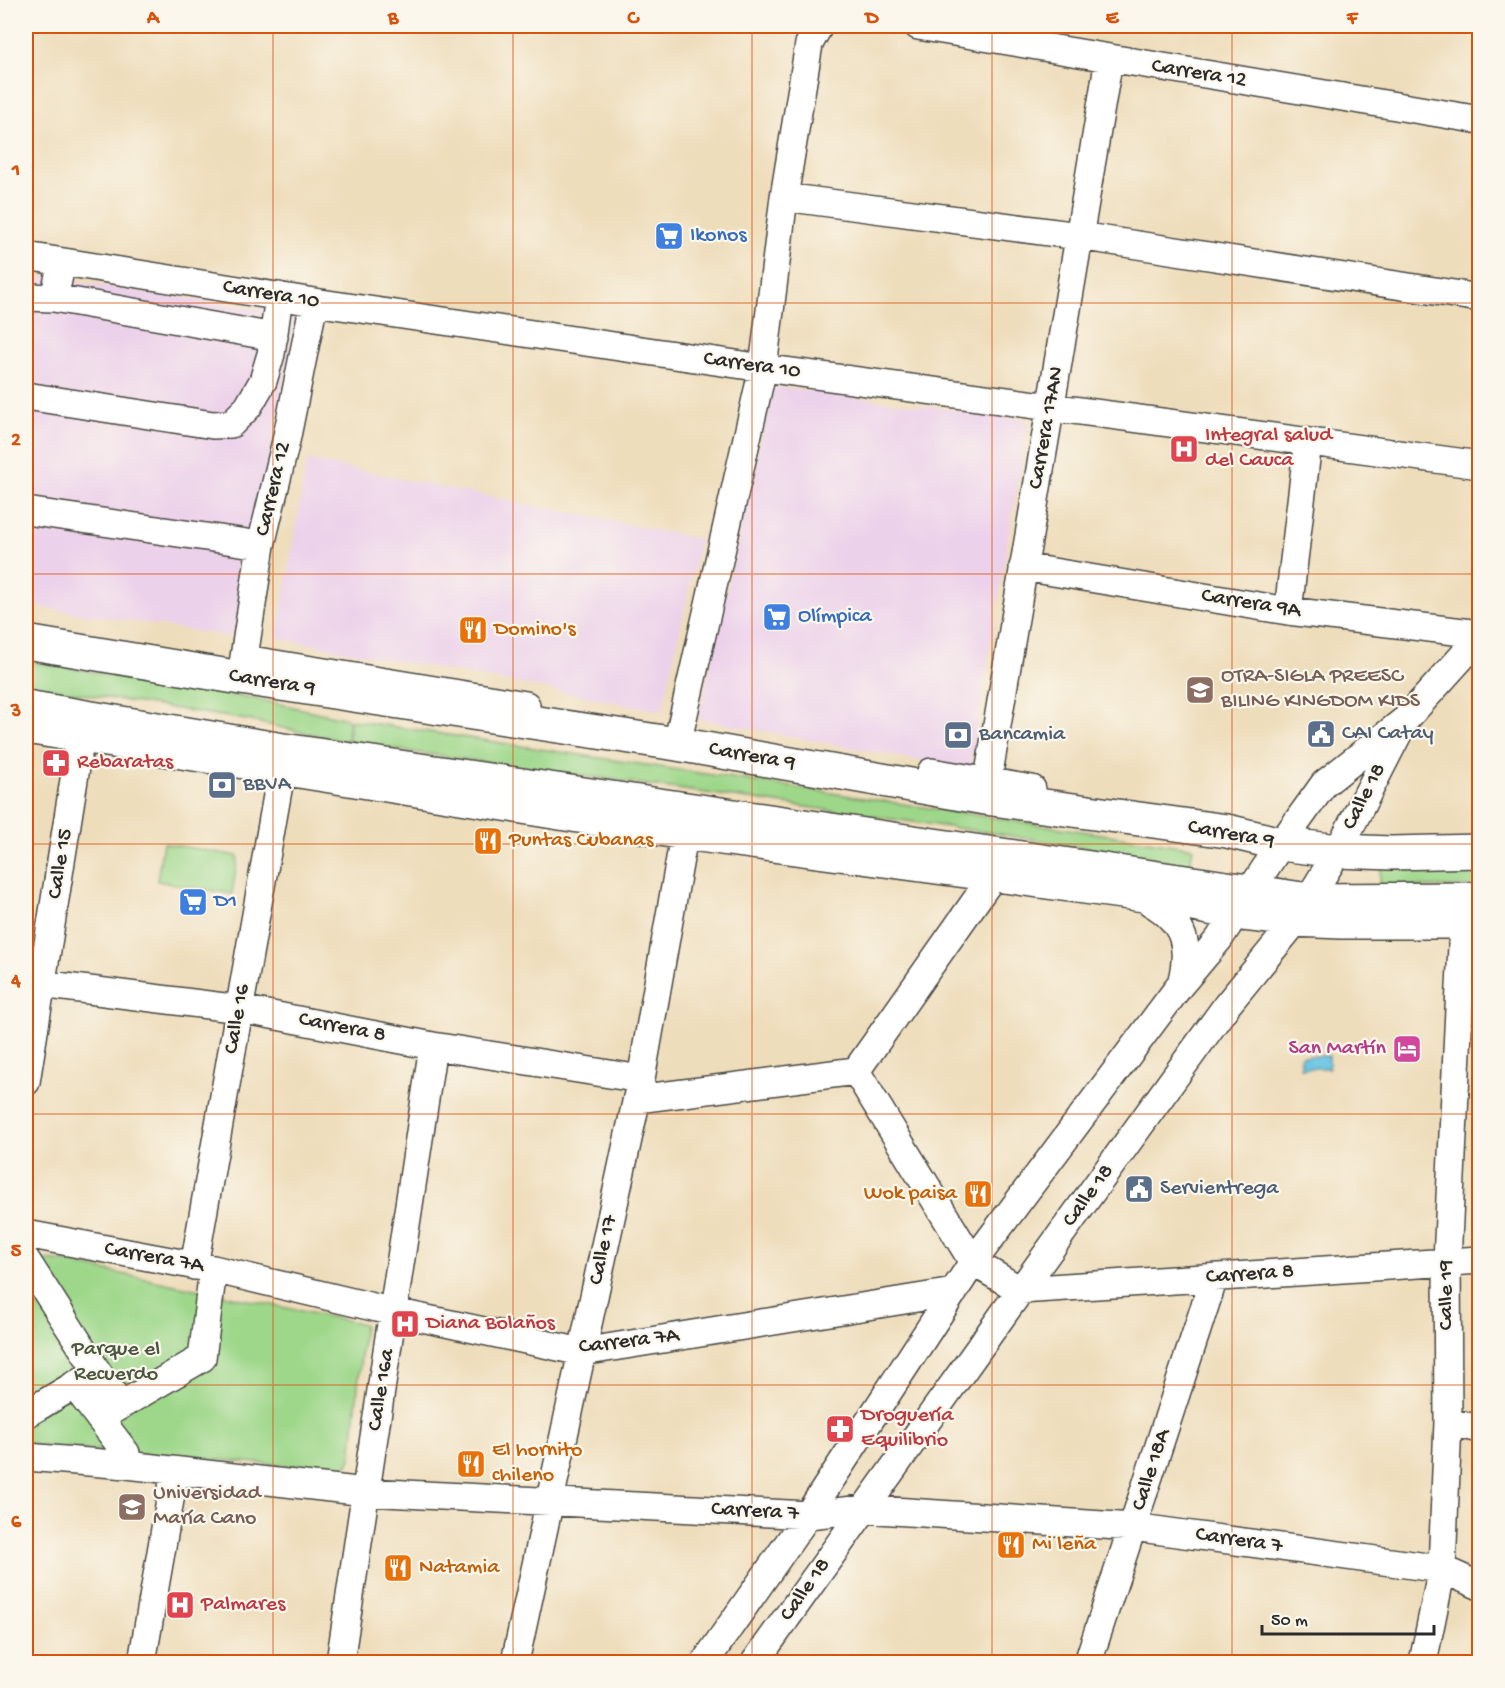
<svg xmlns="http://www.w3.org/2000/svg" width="1505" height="1688" font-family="'Gochi Hand',sans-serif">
	<rect width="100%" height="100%" fill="#fbf7ec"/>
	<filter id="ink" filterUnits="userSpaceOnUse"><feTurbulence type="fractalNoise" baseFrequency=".0167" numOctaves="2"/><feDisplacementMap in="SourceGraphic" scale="12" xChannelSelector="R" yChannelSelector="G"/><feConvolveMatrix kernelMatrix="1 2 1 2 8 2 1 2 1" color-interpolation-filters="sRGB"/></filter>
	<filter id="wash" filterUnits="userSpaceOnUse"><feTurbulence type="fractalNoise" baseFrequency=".008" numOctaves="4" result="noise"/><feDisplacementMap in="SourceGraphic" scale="24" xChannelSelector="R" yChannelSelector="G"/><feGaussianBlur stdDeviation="1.35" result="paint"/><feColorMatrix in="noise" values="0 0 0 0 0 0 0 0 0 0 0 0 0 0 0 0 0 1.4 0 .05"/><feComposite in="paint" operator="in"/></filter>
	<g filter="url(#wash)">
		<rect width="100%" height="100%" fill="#edb"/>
		<path fill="#ecd1ea" d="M26,274L297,315L234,637L26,605Z
			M772,386L1028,420L970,770L698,719Z
			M307,460L700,539L662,711L277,638Z"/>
		<path fill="#9ed78a" stroke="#64815a" stroke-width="1.5" d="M26,661L252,698L348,719L347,742L247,720L26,685Z
			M350,720L1193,848L1190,865L999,834L349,743Z
			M163,843L238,856L232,894L157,881Z
			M1381,867L1479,869V887H1379Z
			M40,1260L59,1261L364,1324L351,1459L346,1467L333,1469L37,1446L26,1442V1266Z"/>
		<path fill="#65c3e3" stroke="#487787" stroke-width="1.5" d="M1301,1056H1329V1068H1301Z"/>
	</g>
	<g filter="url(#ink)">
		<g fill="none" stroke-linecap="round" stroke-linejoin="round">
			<g stroke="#484641" stroke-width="30">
				<path id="minor" d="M918,26L1480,120
					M784,197L1079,236L1480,298
					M26,256L314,302L763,368L1480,465
					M62,262L54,298L274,337
					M26,297L54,298
					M26,396L213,425L231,424L248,407L263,381L271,354L279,296
					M26,511L261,545
					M1023,567L1288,611L1480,634
					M1288,611L1308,442
					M244,659L526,705
					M241,677L261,545L286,441L314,302
					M26,730L684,836L1144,898L1234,916L1294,923L1341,925H1480
					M677,744L763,368L784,197L809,44L819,26
					M931,772L1032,789
					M985,797L1109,59
					M1150,902C1185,922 1191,946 1181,984
					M41,984L240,1009L433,1046L641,1079
					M856,1071L973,1262L1020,1290L1480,1260
					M856,1071L991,879
					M26,1082L83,723
					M637,1099L856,1071
					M26,1234L213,1269L394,1312L582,1352L954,1292
					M26,1260L97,1371L121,1405
					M194,1266L281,773
					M74,1385L126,1453L127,1465
					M26,1414L88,1377
					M99,1418L202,1358L213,1269
					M1448,1422L1480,1429
					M26,1457L127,1465L366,1492L808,1515L863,1509L1133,1527L1442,1569L1480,1586
					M142,1662L175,1471
					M340,1662L433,1046
					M515,1662L641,1079L684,836
					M705,1662L808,1515L973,1262L1181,984L1219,939L1281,844L1324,784L1406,719L1480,637
					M755,1662L1007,1309L1227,1005L1294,923L1338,851L1401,728
					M1088,1662L1214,1278
					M1423,1662L1442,1569L1448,1422L1447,1261L1463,925"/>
			</g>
			<g stroke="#484641" stroke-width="36">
				<path id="major" d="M26,642L241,678L677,744L985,798L1227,831L1281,844L1338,851L1391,853L1480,851
					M26,707L283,750L1309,900L1480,899"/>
			</g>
			<use href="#minor" stroke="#fff" stroke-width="27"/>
			<use href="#major" stroke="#fff" stroke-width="33"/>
		</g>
	</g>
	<path fill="none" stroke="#d5540f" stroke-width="1.5" stroke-opacity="0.55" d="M273,26V1662M513,26V1662M752,26V1662M992,26V1662M1232,26V1662M26,303H1480M26,574H1480M26,844H1480M26,1114H1480M26,1385H1480"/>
	<defs>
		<g id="supermarket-square" transform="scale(1.5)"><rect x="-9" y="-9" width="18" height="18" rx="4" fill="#3f7fe0" stroke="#fbf7ec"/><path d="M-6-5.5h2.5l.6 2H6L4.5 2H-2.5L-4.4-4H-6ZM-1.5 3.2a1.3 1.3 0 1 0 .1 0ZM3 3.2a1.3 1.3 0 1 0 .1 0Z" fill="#fff"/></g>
		<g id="hospital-square" transform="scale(1.5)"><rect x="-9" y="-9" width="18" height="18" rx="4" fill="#e0444e" stroke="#fbf7ec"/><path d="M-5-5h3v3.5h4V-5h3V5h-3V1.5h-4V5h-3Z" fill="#fff"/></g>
		<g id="restaurant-square" transform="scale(1.5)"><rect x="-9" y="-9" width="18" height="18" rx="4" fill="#e8710a" stroke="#fbf7ec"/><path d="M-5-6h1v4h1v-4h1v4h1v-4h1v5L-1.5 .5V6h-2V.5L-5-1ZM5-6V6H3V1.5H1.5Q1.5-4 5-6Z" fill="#fff"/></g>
		<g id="school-square" transform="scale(1.5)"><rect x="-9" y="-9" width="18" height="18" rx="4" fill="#8d6e63" stroke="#fbf7ec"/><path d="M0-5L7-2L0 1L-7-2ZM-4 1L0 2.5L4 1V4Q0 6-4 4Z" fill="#fff"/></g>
		<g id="civic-square" transform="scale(1.5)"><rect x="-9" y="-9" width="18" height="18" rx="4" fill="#5c6f8a" stroke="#fbf7ec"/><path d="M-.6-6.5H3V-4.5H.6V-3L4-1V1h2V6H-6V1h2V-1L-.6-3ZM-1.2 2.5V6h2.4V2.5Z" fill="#fff"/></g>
		<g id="bank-square" transform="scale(1.5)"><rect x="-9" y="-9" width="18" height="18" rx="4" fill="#5c6f8a" stroke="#fbf7ec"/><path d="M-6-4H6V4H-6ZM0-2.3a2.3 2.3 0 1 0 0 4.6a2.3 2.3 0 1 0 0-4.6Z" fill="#fff"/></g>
		<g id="pharmacy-square" transform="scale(1.5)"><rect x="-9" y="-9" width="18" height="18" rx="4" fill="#e0444e" stroke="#fbf7ec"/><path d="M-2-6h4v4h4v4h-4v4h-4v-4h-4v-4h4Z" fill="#fff"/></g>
		<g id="hotel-square" transform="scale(1.5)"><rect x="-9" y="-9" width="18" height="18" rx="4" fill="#d1479c" stroke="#fbf7ec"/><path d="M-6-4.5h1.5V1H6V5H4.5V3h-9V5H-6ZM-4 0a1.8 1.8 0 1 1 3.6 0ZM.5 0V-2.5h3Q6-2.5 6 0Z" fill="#fff"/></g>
		<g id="university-square" transform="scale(1.5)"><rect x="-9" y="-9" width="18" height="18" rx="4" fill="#8d6e63" stroke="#fbf7ec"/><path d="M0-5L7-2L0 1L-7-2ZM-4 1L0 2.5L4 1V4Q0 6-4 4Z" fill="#fff"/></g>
	</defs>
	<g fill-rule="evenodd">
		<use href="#supermarket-square" x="669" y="236"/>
		<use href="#hospital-square" x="1184" y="449"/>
		<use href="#supermarket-square" x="777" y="617"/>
		<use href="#restaurant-square" x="473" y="630"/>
		<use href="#school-square" x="1200" y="690"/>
		<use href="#civic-square" x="1321" y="734"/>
		<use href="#bank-square" x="958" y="735"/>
		<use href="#pharmacy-square" x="56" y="763"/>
		<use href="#bank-square" x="222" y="785"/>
		<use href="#restaurant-square" x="488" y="841"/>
		<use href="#supermarket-square" x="193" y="902"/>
		<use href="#hotel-square" x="1407" y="1049"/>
		<use href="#civic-square" x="1139" y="1189"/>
		<use href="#restaurant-square" x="978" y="1194"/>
		<use href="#hospital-square" x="405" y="1324"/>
		<use href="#pharmacy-square" x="840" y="1429"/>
		<use href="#restaurant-square" x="471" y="1464"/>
		<use href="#university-square" x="132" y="1507"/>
		<use href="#restaurant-square" x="1011" y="1545"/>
		<use href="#restaurant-square" x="398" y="1568"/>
		<use href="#hospital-square" x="180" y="1605"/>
	</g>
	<g text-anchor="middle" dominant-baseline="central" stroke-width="4.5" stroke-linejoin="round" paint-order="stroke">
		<g font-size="22" fill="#2b2b2b" stroke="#fbf7ec">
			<text transform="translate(1199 74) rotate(9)">Carrera 12</text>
			<text transform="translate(271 295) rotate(9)">Carrera 10</text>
			<text transform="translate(752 366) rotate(8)">Carrera 10</text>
			<text transform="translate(1047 428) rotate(-80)">Carrera 17AN</text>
			<text transform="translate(274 489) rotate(-77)">Carrera 12</text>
			<text transform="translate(1251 604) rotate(9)">Carrera 9A</text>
			<text transform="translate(272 683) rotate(9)">Carrera 9</text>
			<text transform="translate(752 757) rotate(10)">Carrera 9</text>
			<text transform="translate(1365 797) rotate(-63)">Calle 18</text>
			<text transform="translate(1231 835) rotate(10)">Carrera 9</text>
			<text transform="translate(61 864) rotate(-81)">Calle 15</text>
			<text transform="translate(238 1019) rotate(-80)">Calle 16</text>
			<text transform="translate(342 1028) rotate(11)">Carrera 8</text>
			<text transform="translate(1089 1196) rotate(-54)">Calle 18</text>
			<text transform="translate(604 1250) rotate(-78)">Calle 17</text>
			<text transform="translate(154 1258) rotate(10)">Carrera 7A</text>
			<text transform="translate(1250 1275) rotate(-4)">Carrera 8</text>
			<text transform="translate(1447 1295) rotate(-90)">Calle 19</text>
			<text transform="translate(629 1342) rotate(-7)">Carrera 7A</text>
			<text transform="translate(382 1390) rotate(-81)">Calle 16a</text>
			<text transform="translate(1152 1470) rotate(-72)">Calle 18A</text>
			<text transform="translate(755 1512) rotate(3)">Carrera 7</text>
			<text transform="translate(1239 1541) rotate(8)">Carrera 7</text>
			<text transform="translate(806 1590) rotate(-55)">Calle 18</text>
		</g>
		<g font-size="22" fill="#366cbe" stroke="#fbf7ec" text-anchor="start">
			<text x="690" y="236">Ikonos</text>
			<text x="798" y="617">Olímpica</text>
			<text x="214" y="902">D1</text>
		</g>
		<g font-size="22" fill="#be3a42" stroke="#fbf7ec" text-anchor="start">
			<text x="1205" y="436">Integral salud<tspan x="1205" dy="25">del Cauca</tspan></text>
			<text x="77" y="763">Rebaratas</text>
			<text x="426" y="1324">Diana Bolaños</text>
			<text x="861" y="1416">Droguería<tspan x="861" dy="25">Equilibrio</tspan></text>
			<text x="201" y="1605">Palmares</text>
		</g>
		<g font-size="22" fill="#c56008" stroke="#fbf7ec" text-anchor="start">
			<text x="494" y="630">Domino's</text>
			<text x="509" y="841">Puntas Cubanas</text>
			<text x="957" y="1194" text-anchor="end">Wok paisa</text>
			<text x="492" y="1451">El hornito<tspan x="492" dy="25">chileno</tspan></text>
			<text x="1032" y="1545">Mi leña</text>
			<text x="419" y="1568">Natamia</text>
		</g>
		<g font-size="22" fill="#785e54" stroke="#fbf7ec" text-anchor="start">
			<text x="1221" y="677">OTRA-SIGLA PREESC<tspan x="1221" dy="25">BILING KINGDOM KIDS</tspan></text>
			<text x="153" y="1494">Universidad<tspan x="153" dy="25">María Cano</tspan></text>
		</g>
		<g font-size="22" fill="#4e5e75" stroke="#fbf7ec" text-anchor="start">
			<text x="1342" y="734">CAI Catay</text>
			<text x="979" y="735">Bancamia</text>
			<text x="243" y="785">BBVA</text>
			<text x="1160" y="1189">Servientrega</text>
		</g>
		<g font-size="22" fill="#b23c85" stroke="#fbf7ec" text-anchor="end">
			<text x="1386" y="1049">San Martín</text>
		</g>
		<g font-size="22" fill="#485643" stroke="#fbf7ec">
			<text x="116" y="1350">Parque el<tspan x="116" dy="25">Recuerdo</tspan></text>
		</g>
	</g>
	<rect width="1505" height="1688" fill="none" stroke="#fbf7ec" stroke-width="66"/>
	<path d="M1262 1625v9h172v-9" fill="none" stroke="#2b2b2b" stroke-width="3"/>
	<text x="1271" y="1625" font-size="18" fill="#2b2b2b" stroke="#fbf7ec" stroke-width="4.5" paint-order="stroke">50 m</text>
	<rect x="33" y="33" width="1439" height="1622" fill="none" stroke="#d5540f" stroke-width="2"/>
	<g font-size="20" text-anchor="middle" font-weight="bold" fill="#d5540f">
		<text x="153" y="23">A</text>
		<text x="393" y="23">B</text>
		<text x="633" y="23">C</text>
		<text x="872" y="23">D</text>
		<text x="1112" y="23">E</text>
		<text x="1352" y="23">F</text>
		<text x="16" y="175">1</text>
		<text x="16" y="445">2</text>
		<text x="16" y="716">3</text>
		<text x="16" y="986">4</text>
		<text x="16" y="1256">5</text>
		<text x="16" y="1527">6</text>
	</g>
</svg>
